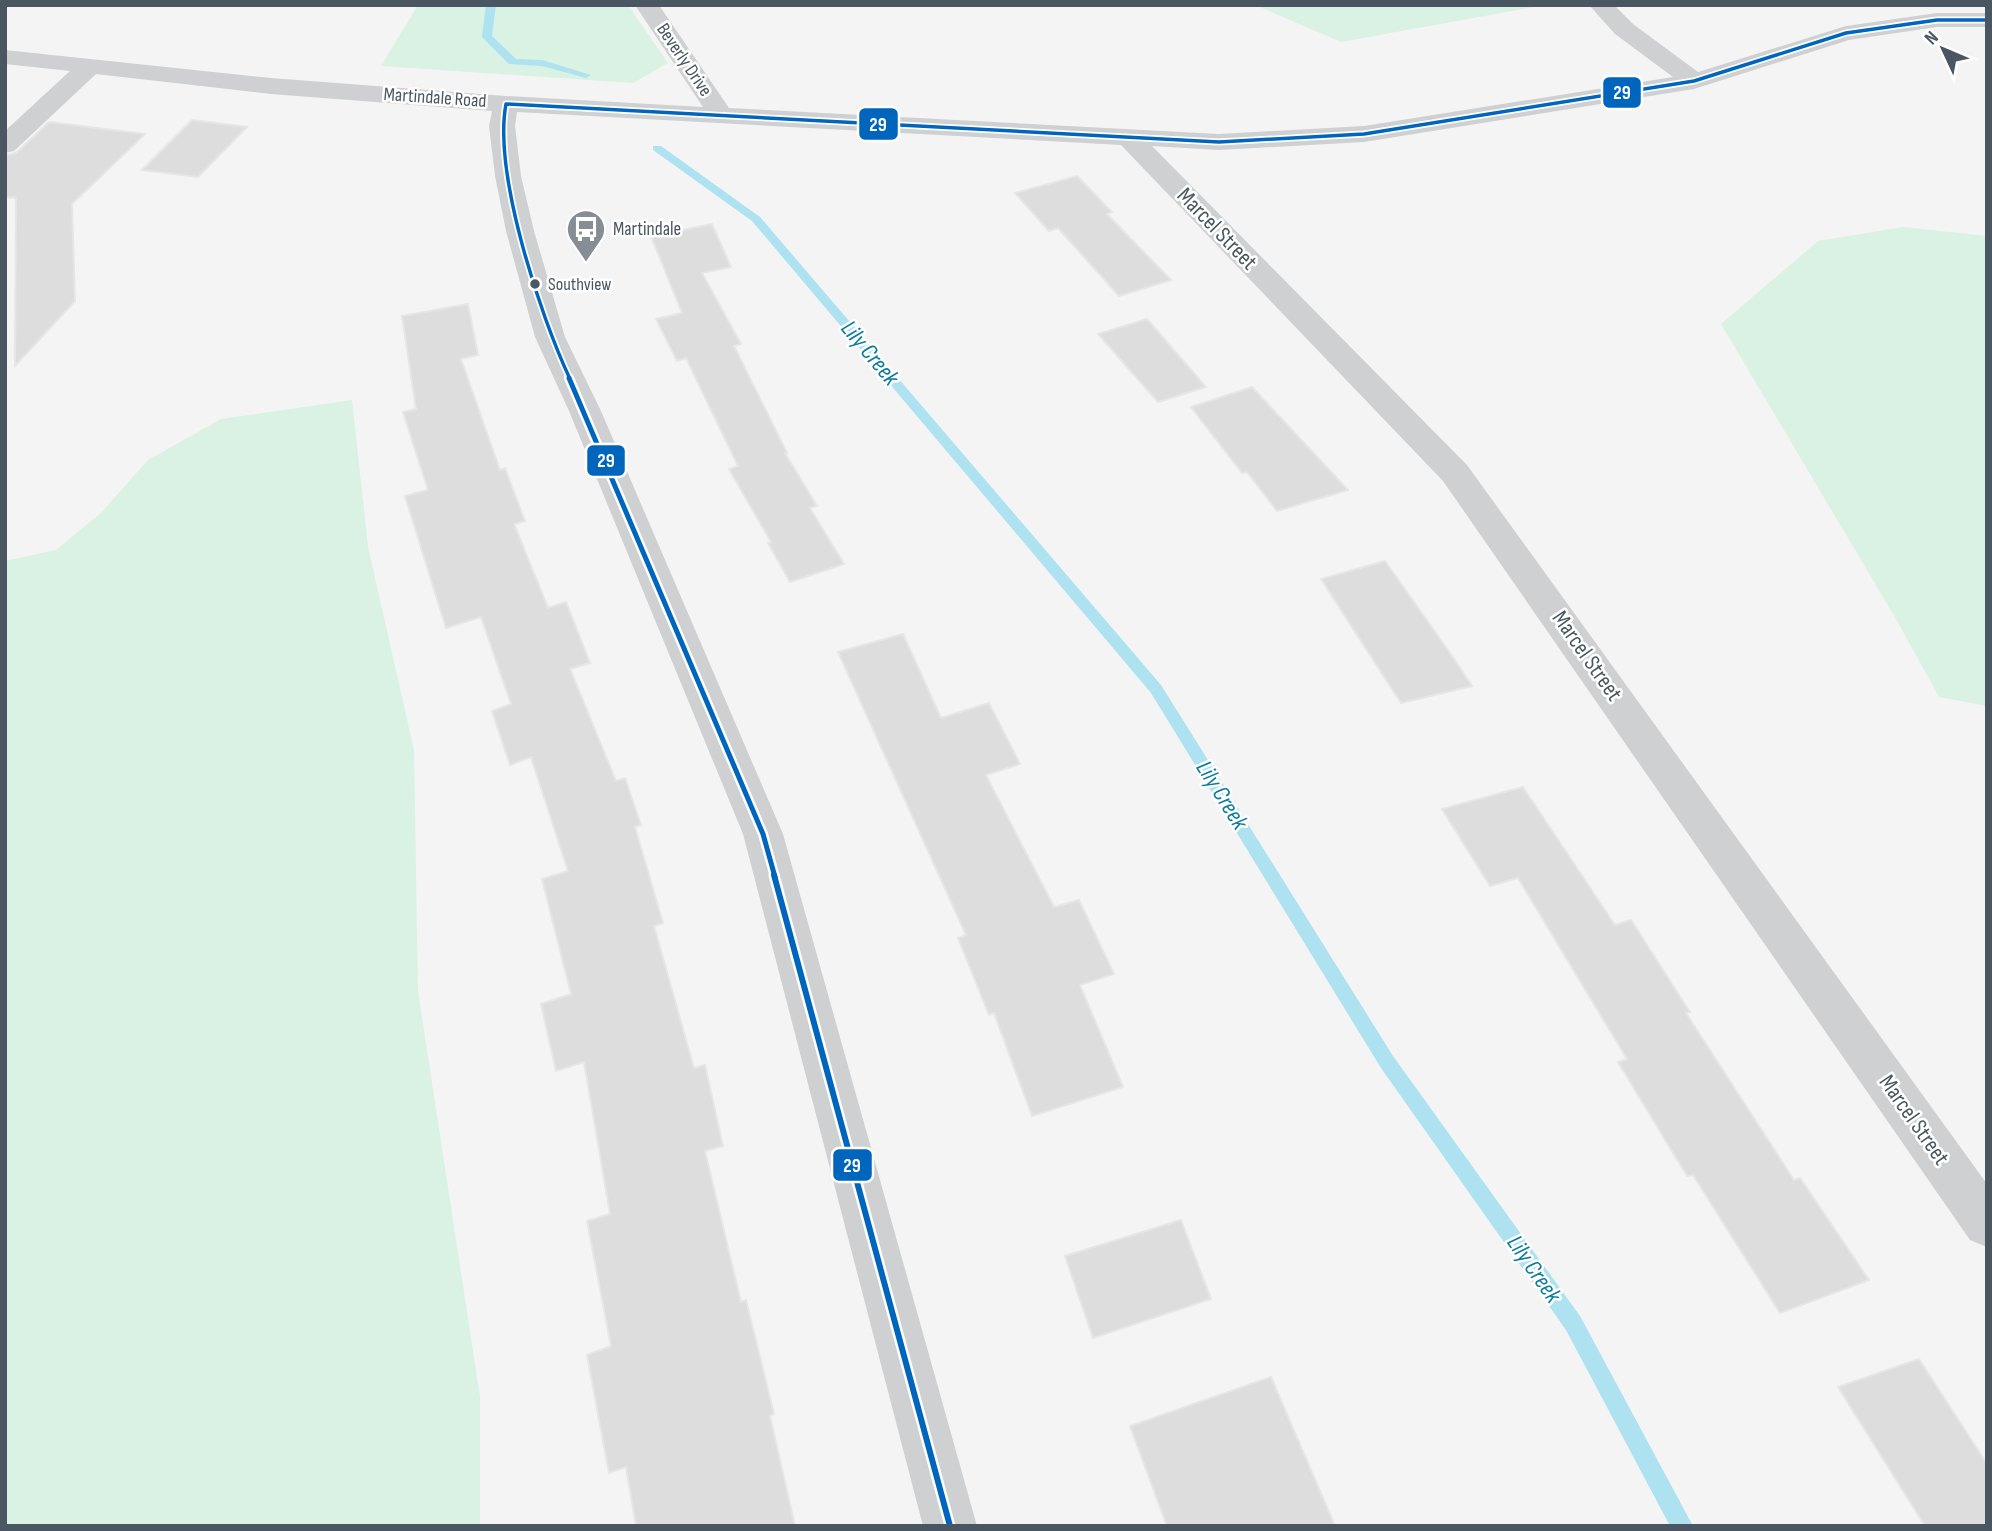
<svg xmlns="http://www.w3.org/2000/svg" width="1992" height="1531" font-family="'Sofia Sans Condensed',sans-serif">
	<rect width="100%" height="100%" fill="#f4f4f4"/>
	<path fill="#d9f2e3" d="M418,5H628L668,63L633,83L381,66Z
		M1255,5H1545L1341,42Z
		M1903,227L1987,236V706L1939,697L1896,619L1721,324L1818,241Z
		M352,400L368,547L414,750L418,991L480,1397V1526H5V561L56,550L102,512L148,460L221,419Z"/>
	<g fill="none" stroke-linecap="round" stroke-linejoin="round">
		<path fill="#aee2f0" fill-rule="evenodd" d="M486,5H496L492,36L516,59L542,60L591,75L586,78L542,66L509,64L482,37Z
			M653,146H661L760,217L1161,685L1393,1056L1580,1316L1693,1526H1670L1566,1330L1381,1068L1151,693L752,221L653,150Z"/>
	</g>
	<path fill="#ddddde" stroke="#e5e6e7" stroke-width="2" d="M192,120L247,127L198,177L142,170Z
		M49,122L145,134L72,204L75,301L15,366L16,198L5,197V155L16,153Z
		M1077,176L1112,212L1107,214L1171,280L1119,296L1058,228L1049,231L1015,193Z
		M712,224L731,267L702,273L741,344L734,346L787,453H785L817,506L810,508L844,564L790,582L768,543L771,542L729,469L738,466L686,358L677,361L656,319L682,313L651,236L675,226L678,231Z
		M468,304L478,355L461,359L500,470L505,468L525,521L514,524L548,608L566,602L590,663L570,669L616,781L625,778L641,825L635,827L663,923L654,926L694,1068L705,1065L723,1146L705,1151L741,1302L746,1300L774,1414L770,1416L795,1526H636L626,1467L609,1473L587,1355L611,1346L587,1221L610,1214L584,1062L556,1071L541,1004L571,994L542,879L568,871L531,757L510,765L492,711L511,704L481,617L446,628L405,496L428,490L403,412L416,409L402,316Z
		M1147,319L1206,387L1158,402L1098,334Z
		M1252,387L1348,490L1277,511L1247,472L1242,473L1191,407Z
		M1385,561L1448,650L1472,686L1401,703L1321,579Z
		M903,634L941,718L989,703L1020,764L986,775L1054,907L1079,900L1114,974L1080,985L1123,1087L1032,1116L994,1013L989,1015L958,938L966,935L838,652Z
		M1523,787L1615,925L1631,920L1690,1012L1686,1013L1794,1180L1800,1178L1869,1280L1780,1313L1693,1175L1687,1176L1618,1062L1627,1059L1518,878L1490,886L1442,809Z
		M1181,1220L1211,1299L1093,1338L1065,1256Z
		M1919,1359L1987,1464V1526H1925L1838,1387Z
		M1271,1377L1335,1526H1167L1130,1426Z"/>
	<g fill="none" stroke-linecap="round" stroke-linejoin="round">
		<path fill="#ced0d2" fill-rule="evenodd" d="M635,5H659L729,108L1219,134L1364,126L1673,77L1615,34L1589,5H1614L1633,24L1698,72L1846,26L1937,13H1987V27H1937L1849,40L1694,89L1364,142L1219,150L1152,146L1467,465L1987,1184V1247L1970,1240L1443,481L1121,145L517,112L515,126L521,176L534,231L565,337L601,411L783,834L977,1526H923L743,834L569,411L535,337L506,231L495,176L489,126L492,111L271,94L96,74L14,151L5,153V131L70,71L5,64V50L271,78L506,96L703,107Z"/>
		<g stroke="#fff" stroke-width="7">
			<path id="bus-1-far2" d="M570,379C540,315 493,173 506,104L1219,142L1364,134L1694,81L1846,33L1937,20H1987"/>
		</g>
		<g stroke="#fff" stroke-width="10">
			<path id="bus-1-far1" d="M569,378L763,834L775,877"/>
		</g>
		<g stroke="#fff" stroke-width="11">
			<path id="bus-1" d="M774,875L950,1526"/>
		</g>
		<use href="#bus-1-far2" stroke="#0065bd" stroke-width="3.5"/>
		<use href="#bus-1-far1" stroke="#0065bd" stroke-width="5"/>
		<use href="#bus-1" stroke="#0065bd" stroke-width="6"/>
	</g>
	<defs>
		<g id="bus-pin" transform="scale(2.0125)"><path d="M0 17L-7.5 6A9.5 9.5 0 1 1 7.5 6Z" fill="#868d94" stroke="#fff"/><path d="M-5-6H5V4H4V6H2V4H-2V6H-4V4H-5ZM-3.5-4V0h7V-4ZM-3.5 1.2v1.5H-2V1.2ZM2 1.2v1.5H3.5V1.2Z" fill="#fff"/></g>
	</defs>
	<g fill-rule="evenodd">
		<use href="#bus-pin" x="586" y="229"/>
	</g>
	<circle fill="#4a5661" stroke="#fff" stroke-width="2.5" cx="535" cy="284" r="6"/>
	<g text-anchor="middle" dominant-baseline="central" stroke-width="5" stroke-linejoin="round" paint-order="stroke">
		<g font-size="18" fill="#4a5661" stroke="#fff" text-anchor="start">
			<text x="548" y="284">Southview</text>
		</g>
		<g font-size="19" fill="#4a5661" stroke="#fff">
			<text transform="translate(684 60) rotate(56)">Beverly Drive</text>
			<text transform="translate(435 98) rotate(4)">Martindale Road</text>
		</g>
		<g font-size="19" fill="#4a5661" stroke="#fff" text-anchor="start">
			<text x="613" y="229">Martindale</text>
		</g>
		<g font-size="23" fill="#4a5661" stroke="#fff">
			<text transform="translate(1217 229) rotate(46)">Marcel Street</text>
			<text transform="translate(1587 656) rotate(55)">Marcel Street</text>
			<text transform="translate(1914 1120) rotate(55)">Marcel Street</text>
		</g>
		<g font-size="24" font-style="italic" fill="#0c7c9b" stroke="#fff">
			<text transform="translate(870 353) rotate(50)">Lily Creek</text>
			<text transform="translate(1222 795) rotate(58)">Lily Creek</text>
			<text transform="translate(1534 1269) rotate(55)">Lily Creek</text>
		</g>
	</g>
	<g stroke="#fff" stroke-width="2.5">
		<rect x="1602" y="76" width="40" height="33" rx="7" fill="#0065bd"/>
		<rect x="858" y="107" width="41" height="34" rx="7" fill="#0065bd"/>
		<rect x="586" y="444" width="40" height="33" rx="7" fill="#0065bd"/>
		<rect x="832" y="1148" width="41" height="34" rx="7" fill="#0065bd"/>
	</g>
	<g font-size="19" text-anchor="middle" font-weight="bold" fill="#fff">
		<text x="1622" y="99">29</text>
		<text x="878" y="131">29</text>
		<text x="606" y="467">29</text>
		<text x="852" y="1172">29</text>
	</g>
	<rect width="1992" height="1531" fill="none" stroke="#4a5661" stroke-width="14"/>
	<g transform="translate(1943 49) rotate(314)" stroke="#ffffff" stroke-width="5" paint-order="stroke">
	<path d="M0-5L12 26L0 18L-12 26Z" fill="#4a5661"/>
	<text y="-10" font-size="19" font-weight="bold" text-anchor="middle" fill="#4a5661">N</text>
	</g>
</svg>
